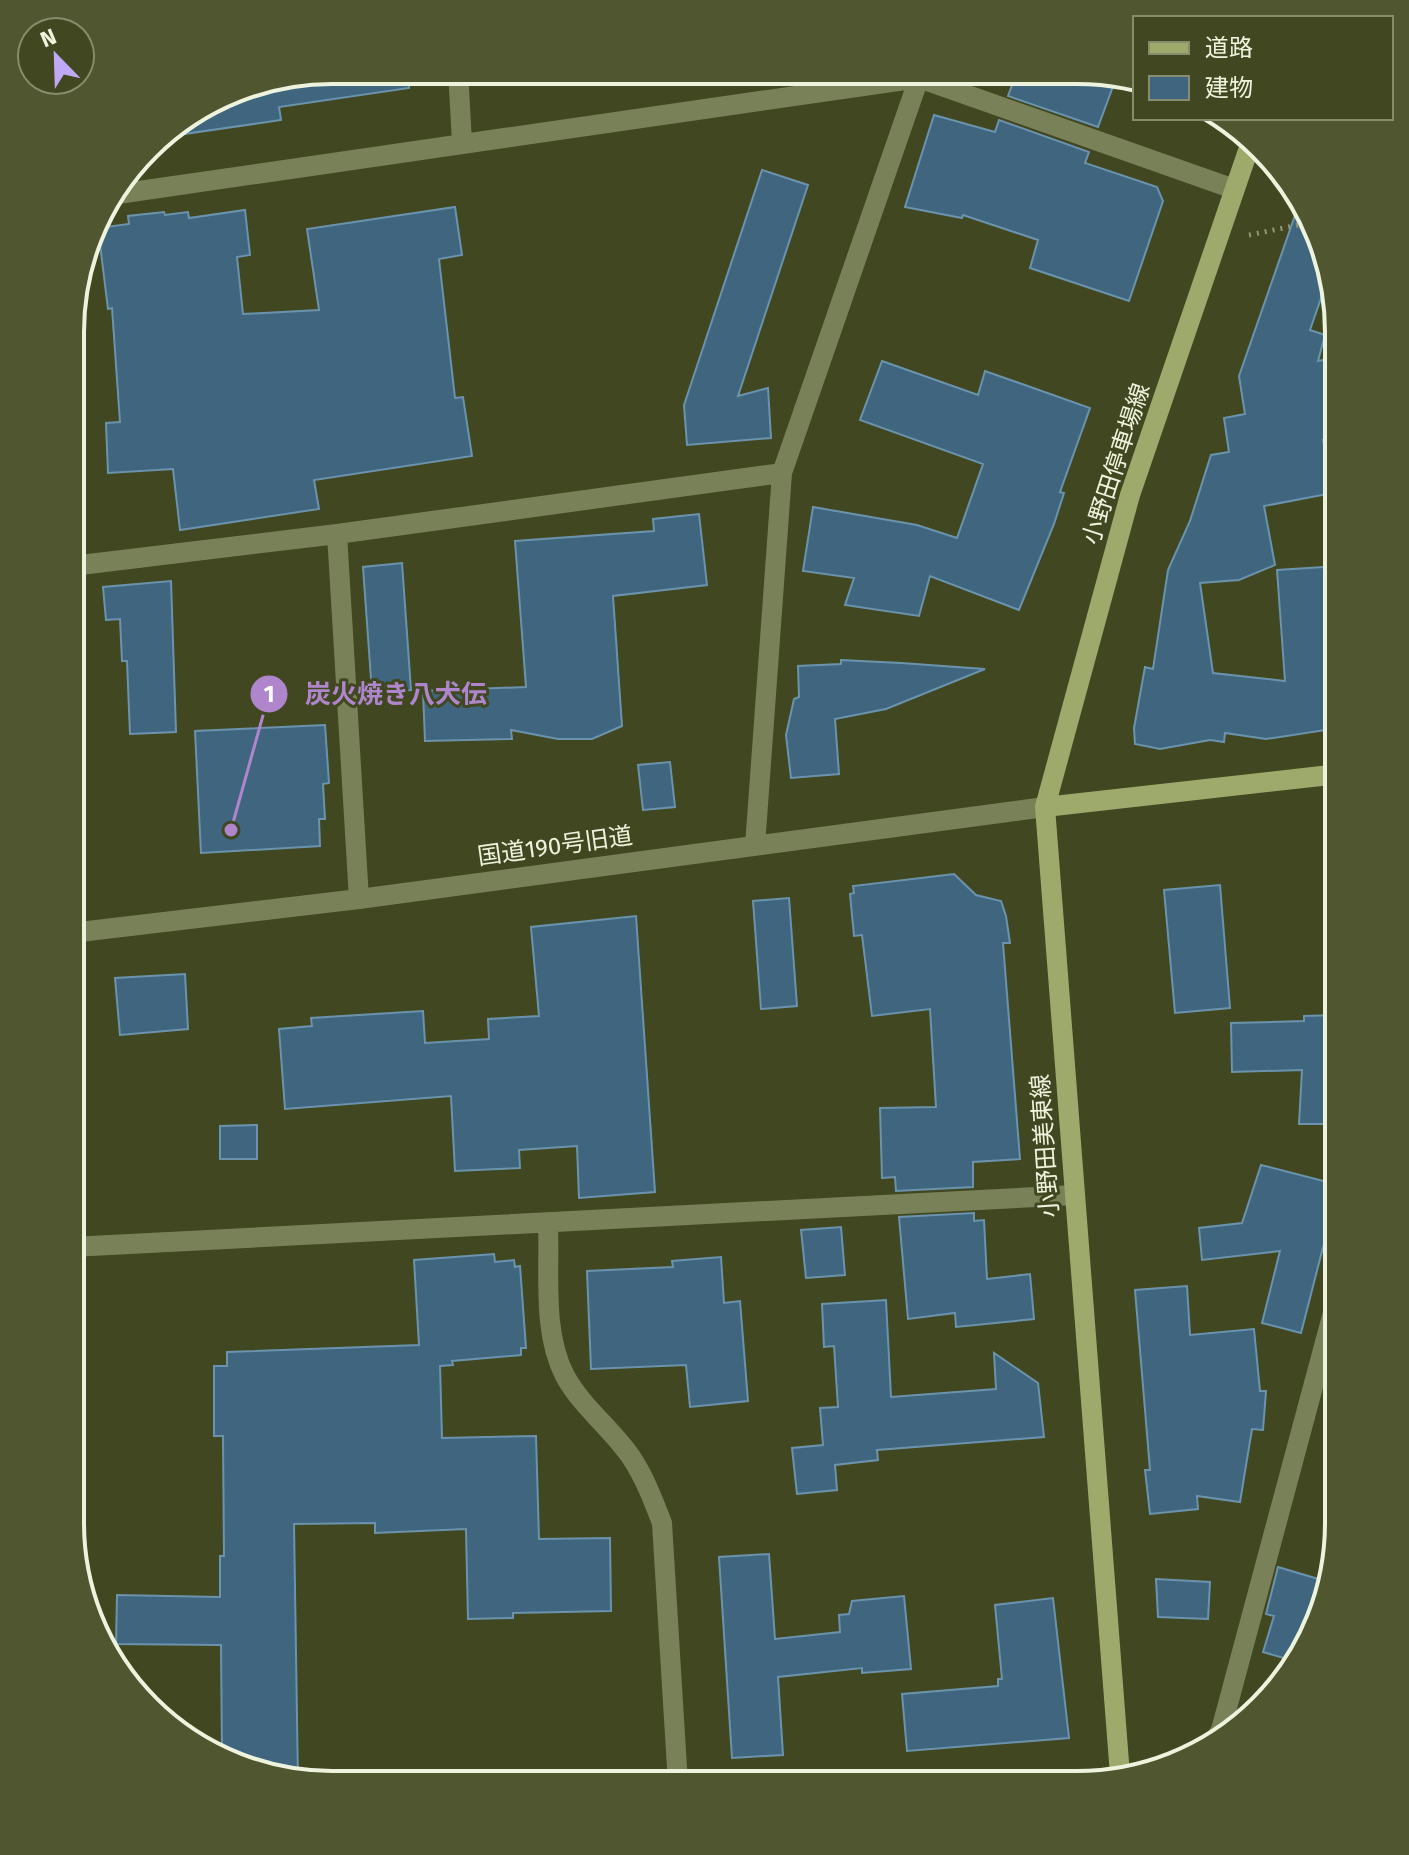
<svg xmlns="http://www.w3.org/2000/svg" width="1409" height="1855" font-family="'Fira Sans','Noto Sans JP',sans-serif">
	<rect width="100%" height="100%" fill="#414821"/>
	<path fill="#3f667e" stroke="#6b93ad" stroke-width="2" d="M332,70H408L409,88L279,107L281,120L157,138L247,84Z
		M1017,72H1093L1115,81L1098,127L1008,96Z
		M934,115L995,132L999,120L1089,152L1085,163L1157,187L1163,201L1129,301L1030,268L1038,240L963,215L962,218L905,207Z
		M762,170L808,185L738,396L768,388L771,438L687,445L684,405Z
		M1300,201L1312,216L1327,281L1310,330L1325,335L1318,361L1339,357V437L1323,440L1333,493L1264,506L1275,565L1239,580L1200,583L1213,673L1285,681L1277,570L1339,566V728L1266,739L1225,733L1224,742L1210,740L1160,749L1135,744L1134,728L1145,667L1153,669L1168,570L1190,521L1211,455L1229,452L1224,418L1245,414L1239,376Z
		M455,207L462,255L439,259L455,398L463,397L472,456L314,480L319,509L180,530L173,469L108,473L106,423L120,422L112,308L108,309L98,228L129,224L128,216L164,212L165,215L188,212L189,218L245,210L250,255L237,257L243,314L319,310L307,229Z
		M882,361L978,395L985,371L1090,408L1060,492L1064,493L1054,524L1019,610L930,576L919,616L845,605L854,578L803,571L813,507L917,525L957,538L983,464L860,420Z
		M699,514L707,585L613,596L622,726L592,739H558L511,730L512,739L425,741L423,691L526,687L515,541L654,531L653,519Z
		M402,563L411,690L372,693L363,567Z
		M171,581L176,732L130,734L127,661H122L120,619L106,620L103,587Z
		M841,660L901,663L985,669L886,709L835,719L839,774L791,778L786,735L794,699L799,697L798,666L841,664Z
		M325,725L329,783L323,784L325,819H319L320,846L201,853L195,731Z
		M670,762L675,807L643,810L638,765Z
		M954,874L976,895L1001,901L1006,916L1010,943H1003L1020,1159L973,1162V1187L896,1191L895,1177L882,1178L880,1108L936,1107L930,1009L872,1016L862,935L854,936L850,894L854,893L853,886Z
		M1220,885L1230,1008L1175,1013L1164,890Z
		M789,898L797,1006L761,1009L753,901Z
		M636,916L655,1192L579,1198L577,1146L519,1150L520,1168L455,1171L451,1096L285,1109L279,1029L312,1026L311,1018L423,1011L425,1043L489,1039L488,1019L539,1016L531,927Z
		M185,974L188,1029L120,1035L115,978Z
		M1339,1015V1124H1299L1302,1070L1232,1072L1231,1023L1304,1021V1016Z
		M257,1125V1159H220V1126Z
		M1261,1165L1339,1185L1301,1333L1262,1323L1280,1251L1202,1260L1199,1228L1242,1223Z
		M974,1213V1221L984,1220L987,1279L1030,1274L1034,1319L956,1327L955,1313L908,1319L899,1217Z
		M841,1227L845,1275L806,1278L801,1230Z
		M494,1254L495,1262L514,1260L515,1267L520,1266L526,1348H521V1355L452,1361L453,1365L440,1366L442,1438L536,1436L539,1539L610,1538L611,1611L513,1613V1618L468,1619L466,1529L375,1533V1523L294,1524L298,1783L222,1754L221,1645L116,1644L117,1595L220,1597V1556H224L223,1436H214V1366H227V1352L419,1345L414,1260Z
		M721,1257L724,1303L740,1301L748,1401L690,1407L686,1365L591,1369L587,1271L673,1267L672,1261Z
		M1187,1286L1190,1335L1254,1329L1260,1391H1266L1263,1430L1252,1429L1240,1502L1197,1496L1198,1509L1150,1514L1145,1470H1150L1135,1290Z
		M886,1300L891,1397L996,1389L994,1353L1038,1383L1044,1437L877,1450L878,1460L835,1465L837,1490L797,1494L792,1448L823,1445L820,1408L838,1407L834,1346L824,1347L822,1304Z
		M769,1554L775,1639L840,1632L839,1615L849,1614L852,1601L904,1596L911,1669L862,1673V1668L778,1677L783,1755L732,1758L719,1557Z
		M1278,1567L1325,1581L1297,1662L1263,1652L1274,1616L1266,1614Z
		M1156,1579L1210,1582L1208,1619L1158,1617Z
		M1053,1598L1069,1738L907,1751L902,1694L998,1686V1679H1002L995,1605Z"/>
	<g fill="none" stroke-linecap="round" stroke-linejoin="round">
		<path stroke="#909677" stroke-width="5" stroke-dasharray="2 6" stroke-linecap="butt" d="M1249,235L1313,222"/>
		<path stroke="#798159" stroke-width="20" d="M458,70L462,143
			M111,195L919,78L1234,189
			M337,534L359,899
			M72,566L337,534L782,473
			M755,846L782,473L921,72
			M71,933L359,899L1045,807
			M548,1225C550,1273 542,1332 565,1376C582,1407 611,1428 631,1457C645,1478 653,1500 662,1523L678,1784
			M71,1247L1075,1195
			M70,1446L71,1528
			M1216,1738L1221,1730L1339,1290"/>
		<path stroke="#9eaa6c" stroke-width="20" d="M1045,807L1339,774
			M1120,1775L1045,807L1130,495L1251,142"/>
	</g>
	<g text-anchor="middle" dominant-baseline="central" stroke-width="6" stroke-linejoin="round" paint-order="stroke">
		<g font-size="24" fill="#eef3dd" stroke="#414821">
			<text transform="translate(1116 464) rotate(-72)">小野田停車場線</text>
			<text transform="translate(555 846) rotate(-8)">国道190号旧道</text>
			<text transform="translate(1045 1146) rotate(-94)">小野田美東線</text>
		</g>
	</g>
	<path d="M0 0H1409V1855H0ZM332 84H1077A248 248 0 0 1 1325 332V1523A248 248 0 0 1 1077 1771H332A248 248 0 0 1 84 1523V332A248 248 0 0 1 332 84Z" fill="#4f5630" fill-rule="evenodd"/>
	<path fill="none" stroke="#eef3dd" stroke-width="4" d="M332 84H1077A248 248 0 0 1 1325 332V1523A248 248 0 0 1 1077 1771H332A248 248 0 0 1 84 1523V332A248 248 0 0 1 332 84Z"/>
	<path fill="none" stroke="#af86cc" stroke-width="3" d="M231 830L269 694"/>
	<g fill="#af86cc" stroke="#414821" stroke-width="3">
		<circle cx="231" cy="830" r="8"/>
		<circle cx="269" cy="694" r="20"/>
	</g>
	<g font-size="24" text-anchor="middle" font-weight="bold" fill="#fff">
		<text x="269" y="702">1</text>
	</g>
	<g font-size="26" text-anchor="middle" font-weight="bold" fill="#af86cc" stroke="#414821" stroke-width="6" stroke-linejoin="round" paint-order="stroke">
		<text x="396" y="703">炭火焼き八犬伝</text>
	</g>
	<rect x="1133" y="16" width="260" height="104" fill="#414821" stroke="#868c6c" stroke-width="2"/>
	<rect x="1149" y="42" width="40" height="12" fill="#9eaa6c" stroke="#868c6c" stroke-width="2"/>
	<text x="1205" y="56" font-size="24" fill="#eef3dd">道路</text>
	<rect x="1149" y="76" width="40" height="24" fill="#3f667e" stroke="#868c6c" stroke-width="2"/>
	<text x="1205" y="96" font-size="24" fill="#eef3dd">建物</text>
	<g transform="translate(56 56) rotate(337)"><circle r="38" fill="#414821" stroke="#868c6c" stroke-width="2"/>
	<path d="M0-6L14 30L0 20L-14 30Z" fill="#bfa9f4"/>
	<text y="-12" font-size="22" font-weight="bold" text-anchor="middle" fill="#eef3dd">N</text>
	</g>
</svg>
